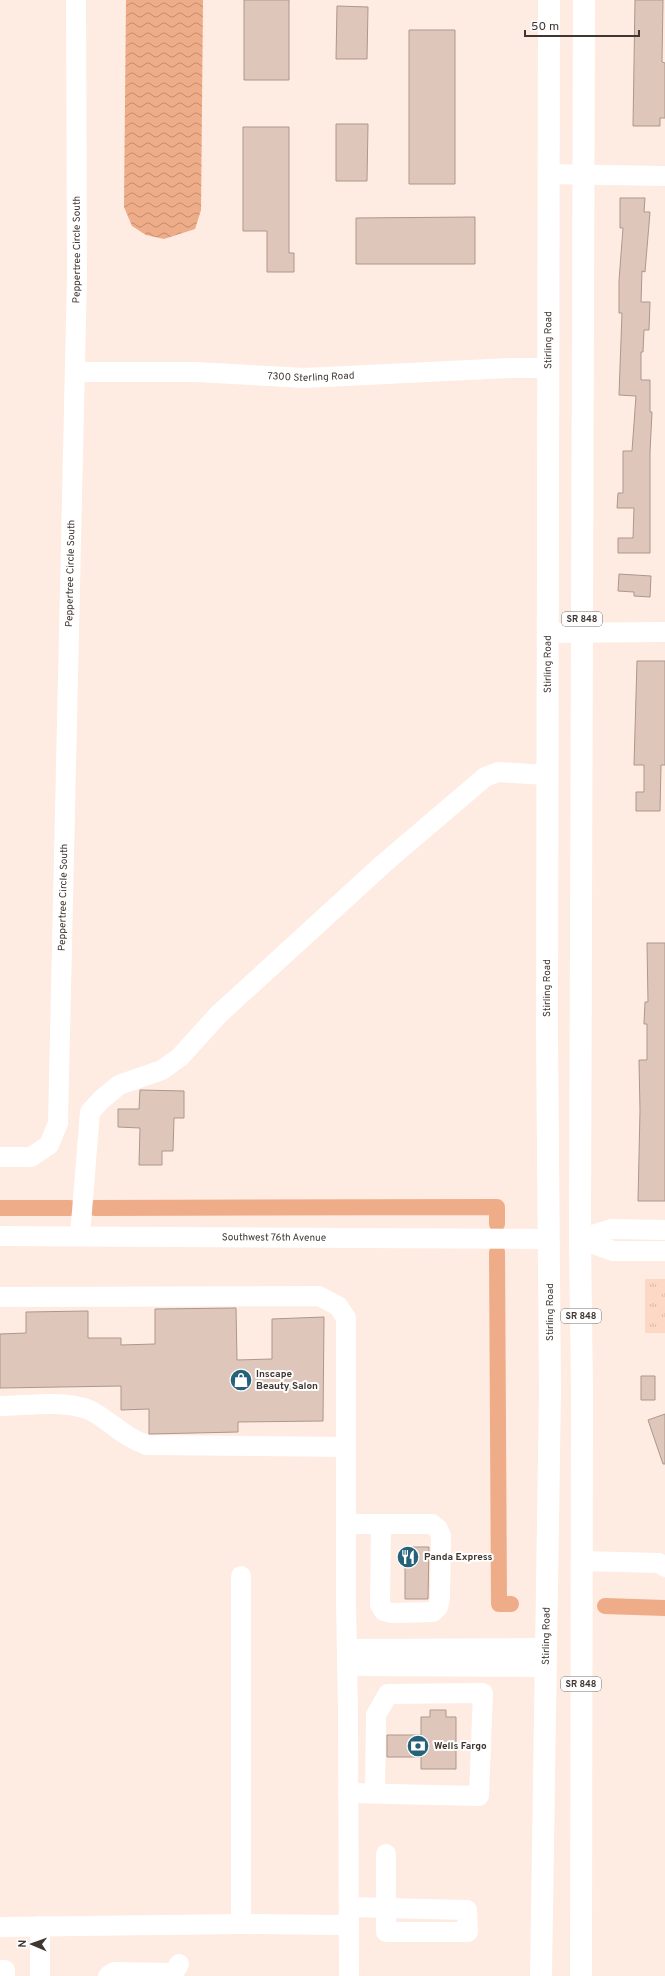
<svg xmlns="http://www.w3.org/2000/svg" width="665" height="1976" font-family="Overpass,sans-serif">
	<defs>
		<pattern id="grass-tufts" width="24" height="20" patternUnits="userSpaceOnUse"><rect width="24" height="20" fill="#fdd8c5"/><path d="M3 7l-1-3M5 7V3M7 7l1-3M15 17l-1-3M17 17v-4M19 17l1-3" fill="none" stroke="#dabaaa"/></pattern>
		<pattern id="water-waves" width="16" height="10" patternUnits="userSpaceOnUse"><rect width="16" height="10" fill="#eeac88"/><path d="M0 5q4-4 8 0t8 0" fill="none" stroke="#c28d70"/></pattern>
	</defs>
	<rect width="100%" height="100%" fill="#feebe1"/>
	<path fill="url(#grass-tufts)" d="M645,1279H665V1333H645Z"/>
	<path fill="url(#water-waves)" d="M126,0H203L201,210L195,229L164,239L146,235L132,226L124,207Z"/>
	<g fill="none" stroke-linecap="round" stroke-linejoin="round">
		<path stroke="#eeac88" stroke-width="16" d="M0,1208H70
			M95,1208L497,1207V1224
			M497,1252L499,1604H511
			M605,1606L665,1608"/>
	</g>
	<path fill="#dec6bb" stroke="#ad978c" d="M244,0H289V80H244Z
		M635,0H663L662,62L665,63V118H660V126H633Z
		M337,6L368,7L367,59H336Z
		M409,30H455V184H409Z
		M336,124H368L367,181H336Z
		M243,127H289V253H294V272H267V231H243Z
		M620,198H645L644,212H650L645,272L642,271L641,302H650L649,330H644L643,352H641V380H650V412H652L650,452V553H618V538H633L634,508H617L618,493H623V451H632L636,396L619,395L622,313H619V281L623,228H620Z
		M475,217V264H356V218Z
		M619,574L651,576L650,597L634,596V592L618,591Z
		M637,661H665V765H661L660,811H636V792H644V765H634Z
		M647,943H665V1201H638L640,1111L639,1060H647V1024H644L645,1002H648Z
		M140,1090L184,1091V1118H174L173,1151H162V1165H139L140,1128L118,1127V1109H139Z
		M236,1308L237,1360L272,1359V1319L324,1317L323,1421L238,1422V1432L149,1434V1409L121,1410V1386L0,1388V1334L26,1333V1312L88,1311V1338H121V1345L155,1344V1309Z
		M641,1376H655V1400H641Z
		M665,1414V1464H663L648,1420Z
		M405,1547H429L428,1599H405Z
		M430,1710H446V1717H456V1769H421V1757H387V1735H421V1717H430Z"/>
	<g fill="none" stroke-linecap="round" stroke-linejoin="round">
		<g stroke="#fff" stroke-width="20">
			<path d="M548,174L665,176"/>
			<path id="s1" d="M75,372H196L304,378L511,368H548"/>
			<path d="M548,633L665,632"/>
			<path id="s2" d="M0,1157H31L49,1145L58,1123L77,275L76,0"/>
			<path id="s3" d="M0,1236L549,1239"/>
			<path d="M80,1236L90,1112L101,1100L119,1085L162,1070L180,1057L218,1015L382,865L485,777L498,772L547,775"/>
			<path d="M580,1239L613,1251H665"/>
			<path d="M580,1239L611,1229L665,1230"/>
			<path d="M0,1297L319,1296L338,1306L346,1318V1601L348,1711L349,1976"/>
			<path d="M0,1406C26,1406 72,1398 95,1413C113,1424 126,1438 147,1445L346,1447"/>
			<path d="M346,1524H432L438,1529L441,1536L440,1598L438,1607L433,1612L391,1613L384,1611L380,1605L381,1524"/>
			<path d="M581,1561L659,1563L665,1567"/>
			<path d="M347,1649L546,1648"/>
			<path d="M348,1666L546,1667"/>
			<path d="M348,1793L479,1796L483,1693L388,1694L376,1715L375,1793"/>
			<path d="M349,1907L467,1910L468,1932H386V1854"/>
			<path d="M241,1924V1576"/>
			<path d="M40,1926V1976"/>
			<path d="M0,1927L241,1924L349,1925"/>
			<path d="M0,1970H5V1976"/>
			<path d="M108,1976L114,1972L174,1973L179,1964"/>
		</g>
		<g stroke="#fff" stroke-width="22">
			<path id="s4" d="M541,1976L550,1392L547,1032L549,0"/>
			<path d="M581,1976L582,1392L580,1239L584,0"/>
		</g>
	</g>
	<defs>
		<g id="shop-disc" transform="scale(1.15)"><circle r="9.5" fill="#26617a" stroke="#fdfdfd"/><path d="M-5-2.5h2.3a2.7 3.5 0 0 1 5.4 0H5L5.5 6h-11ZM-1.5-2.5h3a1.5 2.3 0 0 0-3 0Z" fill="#fff"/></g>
		<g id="restaurant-disc" transform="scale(1.15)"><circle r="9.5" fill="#26617a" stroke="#fdfdfd"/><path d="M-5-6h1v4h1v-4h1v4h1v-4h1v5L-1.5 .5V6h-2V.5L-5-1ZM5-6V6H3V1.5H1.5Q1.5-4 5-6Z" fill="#fff"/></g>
		<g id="bank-disc" transform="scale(1.15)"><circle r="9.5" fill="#26617a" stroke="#fdfdfd"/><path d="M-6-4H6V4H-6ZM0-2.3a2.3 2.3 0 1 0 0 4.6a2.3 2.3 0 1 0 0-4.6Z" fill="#fff"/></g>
	</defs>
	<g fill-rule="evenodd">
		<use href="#shop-disc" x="241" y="1380"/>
		<use href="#restaurant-disc" x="408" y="1557"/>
		<use href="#bank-disc" x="418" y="1746"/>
	</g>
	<g text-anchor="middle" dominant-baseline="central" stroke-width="4" stroke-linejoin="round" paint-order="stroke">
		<g fill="#fdfdfd" stroke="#78726e" stroke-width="1">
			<rect x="562" y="612" width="40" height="14" rx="3"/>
			<rect x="561" y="1309" width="40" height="14" rx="3"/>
			<rect x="561" y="1677" width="40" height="14" rx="3"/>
		</g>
		<g font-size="9" font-weight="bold" fill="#3f3631">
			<text x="582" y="619">SR 848</text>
			<text x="581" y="1316">SR 848</text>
			<text x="581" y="1684">SR 848</text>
		</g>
		<g font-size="10" fill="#3f3631" stroke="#fdfdfd">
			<text stroke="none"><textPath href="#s2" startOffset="950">Peppertree Circle South</textPath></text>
			<text stroke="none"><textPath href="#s4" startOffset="1636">Stirling Road</textPath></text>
			<text stroke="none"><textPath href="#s1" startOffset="236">7300 Sterling Road</textPath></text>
			<text stroke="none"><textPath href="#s2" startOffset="626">Peppertree Circle South</textPath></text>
			<text stroke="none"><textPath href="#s4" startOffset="1312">Stirling Road</textPath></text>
			<text stroke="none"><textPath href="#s2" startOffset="302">Peppertree Circle South</textPath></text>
			<text stroke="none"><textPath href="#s4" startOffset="988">Stirling Road</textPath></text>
			<text stroke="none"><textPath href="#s3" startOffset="274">Southwest 76th Avenue</textPath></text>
			<text transform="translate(550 1312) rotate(-90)">Stirling Road</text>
			<text stroke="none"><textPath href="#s4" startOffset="340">Stirling Road</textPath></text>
		</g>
		<g font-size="10" font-weight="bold" fill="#3f3631" stroke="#fdfdfd" text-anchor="start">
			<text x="256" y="1374">Inscape<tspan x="256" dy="12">Beauty Salon</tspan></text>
			<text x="424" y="1557">Panda Express</text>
			<text x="434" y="1746">Wells Fargo</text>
		</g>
	</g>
	<g transform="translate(32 1944) rotate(272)" stroke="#fdfdfd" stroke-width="3" paint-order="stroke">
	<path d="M0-3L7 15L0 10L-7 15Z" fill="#3f3631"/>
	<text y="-6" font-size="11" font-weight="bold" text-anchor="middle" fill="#3f3631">N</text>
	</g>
	<path d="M525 30v6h114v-6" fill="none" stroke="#3f3631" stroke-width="2"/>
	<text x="531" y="30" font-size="12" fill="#3f3631" stroke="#fdfdfd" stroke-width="3" paint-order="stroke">50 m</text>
</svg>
